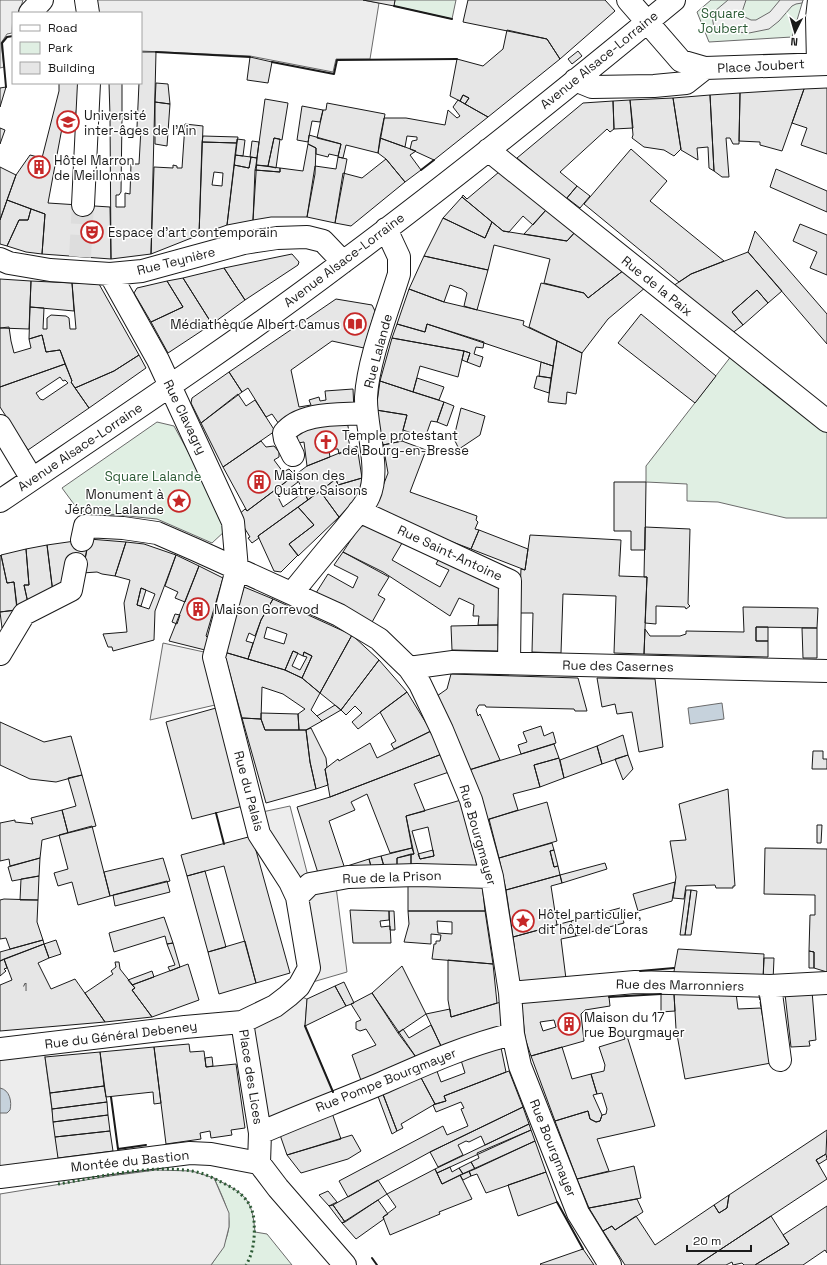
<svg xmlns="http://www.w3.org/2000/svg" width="827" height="1265" font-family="'Space Grotesk',sans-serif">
	<rect width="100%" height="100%" fill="#fff"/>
	<path fill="#e0efe3" stroke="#6a6a6a" d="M395,0H456L452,19L394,6Z
		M711,0H803L792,37L709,42L697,12Z
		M732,355L827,431V518H786L718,502L687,501V484L646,482V466Z
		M157,422L174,426L203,479L226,530L212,543L157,519L79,511L62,488Z
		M214,1178C244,1194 252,1196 255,1232L267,1234L292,1265H211C237,1228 232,1217 214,1178Z"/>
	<path fill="#ededed" stroke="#6a6a6a" d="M0,0H23L19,13H13L12,33L7,34L1,43L4,67L0,68Z
		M83,0H363L379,3L370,59H336L333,72L250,56L141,51V13H82Z
		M728,0H746L742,12L743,16L751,20H756L770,12L780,0H803L802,3L796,4L792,6L779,21L769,29L749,33L723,31L714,28L712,16L715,11Z
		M163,643L204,652L215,705L150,720Z
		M290,806L310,884L335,879L347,972L299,986L297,897L253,814Z
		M297,995L307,999L305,1026L335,1096L266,1121L250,1027Z
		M44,1050L59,1162L0,1169V1055Z
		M156,1170L192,1171L214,1178L229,1213V1227L224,1247L211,1265H0V1194L110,1176Z"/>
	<path fill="#c6d2dc" stroke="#6a6a6a" d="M722,703L724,719L690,724L688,708Z
		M0,1088C10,1090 12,1102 10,1110L7,1113H0Z"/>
	<path fill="#e6e6e6" stroke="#1a1a1a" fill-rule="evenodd" d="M363,0H395L394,6Z
		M468,0H605L615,11L560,59L547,39L463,22Z
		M507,30L547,39L560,59L488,117L465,104L469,98L463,95L460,101L450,96L457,59L483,66L503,49Z
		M578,51L582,56L572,64L568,59Z
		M141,52H156L151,254L111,259L110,116L122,117L121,192L119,195H116V207H125V193L130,194L131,164H139L141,128L137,127L139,83H141Z
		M250,57L272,62L268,83L247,80Z
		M59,83H80L74,128H62L48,203L110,207L111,259L42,254L45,214L7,200L16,175L30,155L42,158L59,91Z
		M109,83H122V117L110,116Z
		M156,83L168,84L170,104L155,102Z
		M6,87L0,107V88Z
		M827,88V154L801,145L807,128L792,123L804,89Z
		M804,89L782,151L760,145V142L739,141L740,93Z
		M740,93L739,144H733L730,138H726L729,177H722L714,171L710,95Z
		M463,95L469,98L465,104L460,101Z
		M710,95L714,171L709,168L708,147L697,148L698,160L681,150L673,98Z
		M673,98L681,149L674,156L664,150L644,147L632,138L633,135L630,100Z
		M265,99L288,103L282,140L274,138L268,166L256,165Z
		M458,100L488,117L434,160L410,149L412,141L417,140V137L407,136L405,147L380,138L384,118H406L445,125L448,110L457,118L460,116L453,107Z
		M630,100L633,128L614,129L613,101Z
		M613,101L614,129L610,132L607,129L560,172L577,186L566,199L517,158L583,103Z
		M155,102L170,104L167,146L155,144Z
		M327,103L385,114L378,153L346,145L343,158L338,157L341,144L317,138L323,110H326Z
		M302,106L323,110L320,122L312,121L308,142L297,140Z
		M185,124L203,126L199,235L151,254L154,167L173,168V165L177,166V168H182Z
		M0,128L5,130L0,144Z
		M309,135L341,144L338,156L329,154L328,157L316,154V148L308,144Z
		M203,136L238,137L237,143L202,142Z
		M274,138L280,139L276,168L268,166Z
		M380,138L416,151L410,155L421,170L405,182L386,159L378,153Z
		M237,139L245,140L243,156L235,155Z
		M252,141L259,142L257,158L250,157Z
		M202,142L237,143L227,225L199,235ZM214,172L223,173L222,186L212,185Z
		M308,144L316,148L315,174L307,217H271L253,220L255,170L280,172V168L303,171Z
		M631,149L667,181L650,201L724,261L691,274L679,282L584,204Z
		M235,155L251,157L249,168L234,165Z
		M251,157L257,158L253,220L227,225L234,165L249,168Z
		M338,157L347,159L335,223L307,217L315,166L336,169Z
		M386,159L405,182L351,226L335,223L343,173L362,178Z
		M256,165L280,168V172L255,170Z
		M0,167L16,175L0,220Z
		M776,169L827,191V212L770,187Z
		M499,172L546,210L533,225L523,216L509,232L503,231L462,197L463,195L467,199Z
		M577,186L590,196L580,208L567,198Z
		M462,197L492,222L485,238L443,218Z
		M7,200L31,209L28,220H19L7,246L0,244V220Z
		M31,209L45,214L42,254L26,252L7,246L19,220H28Z
		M546,210L576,231L567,241L524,234Z
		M443,218L485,238L492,222L503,231L567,241L576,231L624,270L588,298L584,293L544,283L550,259L494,245L488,270L424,256Z
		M800,224L827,235V275L810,268L817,252L793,241Z
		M755,231L827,314V344L748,252Z
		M748,252L782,291L768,303L757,290L732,312L743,325L731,334L673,286L691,274Z
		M292,254L299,262L298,265L245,300L224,268Z
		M424,256L488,270L477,310L464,306L467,293L462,289L450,285L444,302L409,289Z
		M224,268L245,300L212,324L183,278Z
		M624,270L646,287L608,319L582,353L529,327L541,283L584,293L588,298Z
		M183,278L212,324L168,353L151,322L183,307L167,281Z
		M0,279L31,281L29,329L0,328Z
		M31,281L72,283L74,311L30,307Z
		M167,281L183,307L151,322L134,293L137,288Z
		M72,283L99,284L139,355L114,371L75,388L71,382L72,381L60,350L46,352L42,335L29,339L30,307L44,308L43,329H47V318L51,315L66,316L69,318L70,329H76Z
		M409,289L444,302L524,321L523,325L557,341L553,366L427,324L425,332L397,324Z
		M757,290L768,303L743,325L732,312Z
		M336,299L372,305L375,311L364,348L332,341L291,370L299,407L311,405L309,400L319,397L320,401L326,400L325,391L353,389L354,411L281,427L272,414L266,417L248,388L242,392L229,372Z
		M641,314L716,376L695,403L618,343Z
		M397,324L425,332L427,324L484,342L483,348L476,347L474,354L483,357L480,367L467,362L470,353L464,351L392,338Z
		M9,327L11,341L14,353L31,348L29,339L42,335L46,352L60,350L65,364L0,387V328Z
		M392,338L464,351L458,377L420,366L413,392L380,381Z
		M557,341L582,353L576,394L567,392L566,404L548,402Z
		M464,351L470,353L467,362L462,360Z
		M139,355L146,368L89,408L75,388L114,371Z
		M541,362L553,366L551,378L539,376Z
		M65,364L72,381L71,382L89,408L28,450L0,407V387ZM60,377L63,381L65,380L68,383L43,400L40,399L36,393Z
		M229,372L242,392L201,423L191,403L192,398Z
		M537,376L551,378L549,393L534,388Z
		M417,378L444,387L439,400L413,392Z
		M380,381L444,402L437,422L431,421L425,438L403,430L407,415L376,410Z
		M238,394L246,406L255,400L275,431L223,467L201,423Z
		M444,402L454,406L447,426L437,422Z
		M461,408L485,416L480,435L459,449L452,435L455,433Z
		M376,410L407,415L403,430L402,441L383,445Z
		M347,421L350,437H348L350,447L347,448V450L339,454L338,449H333L332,444L328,445L330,457L307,466L304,442L298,443L296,430Z
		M261,441L266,447L274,446L279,452V457L274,460L283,472L289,469L295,475L247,511L223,467Z
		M402,441L426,450L410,492L477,516L476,520L478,522L475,529L479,530L471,549L373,512L388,473L383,445Z
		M357,446L362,478L338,485L336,479L308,500L295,475L307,466Z
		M295,475L298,482L278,497L283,507L304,492L308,500L258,536L259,538L252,543L248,538L250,537L237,516L245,509L247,511Z
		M362,478L361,494L339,517L320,491L336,479L338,485Z
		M614,482H646L645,550H631V531H614Z
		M320,491L339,517L298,556L289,544L314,525L298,507Z
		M298,507L314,525L289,544L298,555L281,572L274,571L258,536Z
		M365,518L405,538L392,560L440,587L449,570L436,564L440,557L500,589L498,625H478L479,616H473L474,605L459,598L450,616L383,572L343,552Z
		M645,527L690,529L688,604L690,606L686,609L685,607L656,606V624L645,623L647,577H644Z
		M479,530L528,549L525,570L471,549Z
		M530,535L621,540L619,576L647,577L644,654L614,653L616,596L563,594L561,653L532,652L533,613H519L521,569L525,570Z
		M89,539L84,565L53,593L47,545Z
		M89,539L126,542L115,576L102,574L97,572L82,573Z
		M126,542L144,544L176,555L155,611L154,640L113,651L112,647H108L103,634L127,632L124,603L130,580L115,576ZM141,588L155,594L149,609L137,605Z
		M47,545L53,593L28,603L24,585H29L26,549Z
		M26,549L29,585H24L28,603L17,606L14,582L7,583L1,555Z
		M343,552L389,577L378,595L385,599L371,624L316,593L328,574L353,588L358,577L334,565Z
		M1,555L7,583L14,582L17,610L0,612V556Z
		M176,555L199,566L185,602L175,598L178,592L165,586Z
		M199,566L223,578L206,636L208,638L205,650L169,641Z
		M244,587L273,599L261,620L255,636L249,633L246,641L253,643L248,659L224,652Z
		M141,588L146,590L141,606L137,605Z
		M273,599L352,635L320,693L302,678L312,656L304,652L303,656L293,651L285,670L248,659L261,620ZM267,627L287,634L284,644L264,638Z
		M743,607L818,608L817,628L756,627V641H768V657L644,654L645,629L650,636H680L686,634V631L744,632Z
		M15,610L2,628L0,612Z
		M175,614L180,615L177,624L172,622Z
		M498,625L499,651L452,650L451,626Z
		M756,627H768V641H756Z
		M802,628H817V658H803Z
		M352,635L379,660L341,710L320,693Z
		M293,651L298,653L292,666L300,670L307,657L303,656L304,652L312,656L302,678L285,670Z
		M224,652L285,670L302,678L320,693L311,710L322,721L306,730H299L298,714L305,709L283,694L262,687L261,719L242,718Z
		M379,660L407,692L358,729L352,722L362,713L355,706L346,715L341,710Z
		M451,674L578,678L587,711H575L574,709L486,707L485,705H479L476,710L478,716L480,714L500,760L469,770L437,696L447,689Z
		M597,678L655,679L663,747L639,752L632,712L617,714L615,704L602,707Z
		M407,692L431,731L394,749L391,744L396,741L380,712Z
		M335,705L341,710L322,721L317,716Z
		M216,708L243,806L192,819L166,722Z
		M261,713L298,714L299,730H265L261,719Z
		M242,718L261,719L265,730H306L310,762L316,789L266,803Z
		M0,722L44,742L71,736L82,775L56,782L30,779L0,765Z
		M541,726L544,736L553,732L556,743L521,754L518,745L527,742L523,732Z
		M311,728L326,758L327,767L325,769L328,785L316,789L310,762L306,730Z
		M431,731L442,754L330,797L325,769L338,759L339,761L370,743L377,758Z
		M623,735L628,755L602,764L597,746Z
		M554,744L559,758L534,765L540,787L513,794L518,810L487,820L469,770Z
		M597,746L602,764L564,778L560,760Z
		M813,751H823V759H827V769H812Z
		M442,754L449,772L414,784L425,811L406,816L412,848L390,853L367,794L351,802L355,810L329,821L346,872L318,873L297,807L330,797Z
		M628,755L633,769L623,780L615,759Z
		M559,758L564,778L540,787L534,765Z
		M82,775L96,826L68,833L62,810L76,806L68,778Z
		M728,789L735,886H733V888H716L715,885L686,886L684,899L673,898L676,877L670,841L686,840L679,804Z
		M461,800L478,870L411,869V854H414L406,816ZM428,827L434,856L420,859L412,831Z
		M547,802L557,841L499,858L489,819Z
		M62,810L68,833L42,840L40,858L10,866L9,859L0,861V823L15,820V822L33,824L31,818Z
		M817,825H822L821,843H817Z
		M92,826L110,896L78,905L72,882L58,886L54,873L68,869L59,835Z
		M252,836L290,973L256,983L224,866L187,876L181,855Z
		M552,843L554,850L550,851L554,867L558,866L560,875L506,890L499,858Z
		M412,848L414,854L397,858V869L385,870L381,856Z
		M765,848L827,849V972L814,968V952L809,951L810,915H815V895L764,894Z
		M433,850L434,856L420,859L418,854Z
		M554,850L558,866L554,867L550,851Z
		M411,854V869H397V858Z
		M381,856L385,870H372L369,859Z
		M40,858L39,876L12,881L8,867Z
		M163,858L170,881L110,896L104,872Z
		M369,859L372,870L344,867Z
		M605,863L607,869L562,883L560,875Z
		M205,871L226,947L208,952L187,876Z
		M560,875L562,883L551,886L557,925L513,937L506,890Z
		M39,876L38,900H20L21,879Z
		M167,881L170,892L115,906L113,895Z
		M408,882L482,884L485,911H408Z
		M675,882L672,901L638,911L633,894Z
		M686,890H691L685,935H680Z
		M691,890L697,891L691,935H685Z
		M4,899L38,900L37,922L43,940L10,949L6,938L0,939V900Z
		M620,908L624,923L576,936L571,921Z
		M350,910L389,911V920L380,921L381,927L390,926L391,943H353Z
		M389,911H394L395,930H390Z
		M408,911H485L493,964L432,959L434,944H436V941H440L441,935L431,934V944L404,942L409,924ZM437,921L452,922V934L438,933Z
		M164,917L173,943L167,944L165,936L114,952L109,933Z
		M571,921L576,936L561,939L566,979L519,984L513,937Z
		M43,940L44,944L0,961V952Z
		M56,940L61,954L49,958L44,944Z
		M245,941L256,983L219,994L208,952Z
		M173,943L180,967L170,971L168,967L175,965L167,944Z
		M44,944L49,958L38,963L51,989L75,979L105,1022L0,1031V985L12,980L4,959Z
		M678,949L764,954L763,981L673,977Z
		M809,951L814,952V968H809Z
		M764,958H774L773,981H763Z
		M4,959L7,968L4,969L6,971L0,976V961Z
		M448,960L493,964L497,1003L451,1017L448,1000Z
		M115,962H119L120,969L135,988L132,990L152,1017L105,1022L85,993L113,974L111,971L116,967Z
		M188,964L199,1000L152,1017L132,990L135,988L132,985Z
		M402,966L426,1014L398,1033L372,993Z
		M152,971L154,977L132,985L128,980Z
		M344,982L354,1003L346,1006L335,986Z
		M335,986L346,1006L305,1026L307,999Z
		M608,988L610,1006L585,1010L581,1014L584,1041L531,1056L525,1038L521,1000ZM554,1020L556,1027L543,1031L540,1022Z
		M812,991L816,1040L809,1041L810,1046L791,1047L785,994Z
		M372,993L418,1060L363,1086L352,1055L376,1045L366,1029L360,1031L356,1029V1022L361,1020L351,1004Z
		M736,993L738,1009L761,1008L771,1063L685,1079L676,1029L674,994Z
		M661,994H674L675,1011L661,1012Z
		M501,1002V1029L441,1046L426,1014L450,1009L451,1017Z
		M431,1025L441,1046L418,1060L398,1033L403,1029L409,1038Z
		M627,1036L655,1126L597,1139L609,1171L577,1179L555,1121L588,1111L590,1119L596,1122L600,1121L602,1115L606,1114L607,1109L602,1093L597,1094L591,1074L604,1071L605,1065L599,1047L625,1039L624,1037Z
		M499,1038L506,1072L444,1096L446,1101L435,1104L419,1074L435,1066L441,1082L465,1073L460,1057Z
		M189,1044L190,1052L204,1051L206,1067L236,1064L245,1128L231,1130L232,1135L211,1138L210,1131L200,1133L201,1139L166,1144L154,1047Z
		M154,1047L161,1103L154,1104L153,1092L106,1097L100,1052Z
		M562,1047L572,1079L591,1074L597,1094L593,1095L602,1115L600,1121L596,1122L590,1119L588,1111L555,1121L531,1056Z
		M100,1052L104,1086L50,1093L45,1057Z
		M212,1057L213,1066L206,1067L205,1058Z
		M509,1071L523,1107L430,1152L348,1197L339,1181L443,1126L447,1135L468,1126L461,1109L464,1108L461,1102L436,1112L433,1105L446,1101L444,1096Z
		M419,1074L435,1104L401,1124L403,1128L397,1131L381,1089Z
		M104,1086L107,1102L52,1109L50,1093Z
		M381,1089L397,1131L392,1134L376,1091Z
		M107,1102L108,1115L53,1122L52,1109Z
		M523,1107L529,1124L485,1145L481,1136L469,1142L466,1141L458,1145L463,1155L438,1167L430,1152Z
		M331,1110L341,1139L287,1155L279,1132Z
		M108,1115L110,1131L55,1137L53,1122Z
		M529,1124L531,1130L437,1173L435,1169Z
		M531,1130L535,1141L475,1169L471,1162L479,1158L477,1153Z
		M827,1130L826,1154L816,1160L827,1179L697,1265H625L603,1231L612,1226L615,1230L636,1216L655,1245L714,1205L719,1213L727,1208L729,1195Z
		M110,1131L113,1151L58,1158L55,1137Z
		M352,1135L361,1151L348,1159L301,1173L287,1155Z
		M535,1141L546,1172L486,1193L477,1174L471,1176L469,1171Z
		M826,1154L827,1159L819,1164L816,1160Z
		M471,1162L475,1169L463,1174L459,1168Z
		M634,1166L641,1198L589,1208L577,1179Z
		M450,1167L452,1172L459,1168L463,1174L442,1184L437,1173Z
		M435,1169L442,1184L460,1175L472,1199L439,1212L440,1214L390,1235L383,1217L396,1207L387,1194Z
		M469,1171L471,1176L463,1180L460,1175Z
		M546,1172L557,1202L518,1216L508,1185Z
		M378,1180L387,1194L345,1222L333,1205Z
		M328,1191L337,1202L329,1206L319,1195Z
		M729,1195L727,1208L719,1213L714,1205Z
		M637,1199L643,1212L615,1230L612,1226L603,1231L589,1208Z
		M378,1200L388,1214L383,1217L384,1219L356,1239L342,1223Z
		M333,1205L345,1222L342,1223L329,1206Z
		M827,1206V1253L825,1250L803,1265H755L789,1244L783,1235Z
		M771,1216L789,1244L755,1265H744L742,1263L733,1265L732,1262L726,1265H697Z
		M583,1249L594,1265H541L540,1264Z"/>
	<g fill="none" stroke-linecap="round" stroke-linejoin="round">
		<path stroke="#ddd" stroke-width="22" stroke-dasharray="22 11" stroke-linecap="butt" d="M80,257L83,205"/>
		<g stroke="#1a1a1a" stroke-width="24">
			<path id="minor" d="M86,0L88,13
				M628,0L681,61L705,68L827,64
				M30,13L42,0
				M818,63L817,18L819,0
				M575,80L592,87L654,86L686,83L705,68
				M488,150L827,421
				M83,205L89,83
				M0,259L9,263L50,270L110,274L142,271L244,243L277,238L307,237L323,241L343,262
				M0,426L32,479
				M293,455L285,439L284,433C302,411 340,415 366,413
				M0,501C115,423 232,346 343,262C456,178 566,89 674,0
				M359,511L510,581L509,663
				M82,540L85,526L123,528L157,533L196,550L339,615L379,639L409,668L420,684L442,730L471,800L492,877L510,993L513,1034L520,1066L578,1213L610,1265
				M292,593C309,572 326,551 344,530C352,519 364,508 369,496C381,470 365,425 366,397C368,360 388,310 399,274V257L386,229
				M0,654L24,614L71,590L76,564
				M409,668L453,662L827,671
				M297,897L310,884L348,877L417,875L492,877
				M770,986L780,1060
				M510,993L635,982L770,986L827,983
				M242,1022L260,1133L259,1163L278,1188L345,1265
				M0,1049L185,1027L242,1022L275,1006L288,996L299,986L309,968L297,897L290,882L259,834L214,657L237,569L233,522L158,360L110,274
				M260,1133C301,1115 342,1100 382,1083C425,1064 467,1045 513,1034
				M0,1177L190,1153L211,1154L259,1163"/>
		</g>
		<use href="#minor" stroke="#fff" stroke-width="22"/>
		<path stroke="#2b5a34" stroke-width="3" stroke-dasharray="2 3" stroke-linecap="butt" d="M58,1184C99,1177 151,1164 192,1171C205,1173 217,1180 229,1186C243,1194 253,1204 254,1221C255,1236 254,1252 246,1265"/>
		<path stroke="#1a1a1a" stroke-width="1" stroke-dasharray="5 2" stroke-linecap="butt" d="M759,995L761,1008"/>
		<path stroke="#1a1a1a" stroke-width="2" d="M394,6L452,19
			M156,52L250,57
			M272,62L334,74L337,60L457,59
			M6,87L2,43L7,37L13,36
			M421,170L434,160
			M216,813L224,844
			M640,971L674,968
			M609,997L661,994
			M305,1026L333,1092
			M111,1097L118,1149L146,1145
			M557,1202L583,1249
			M372,1258L377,1265"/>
	</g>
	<defs>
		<g id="university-ring" transform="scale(1.15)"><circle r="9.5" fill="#fff" stroke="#c62828" stroke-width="1.5"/><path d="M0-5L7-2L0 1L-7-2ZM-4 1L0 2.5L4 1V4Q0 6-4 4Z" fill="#c62828"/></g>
		<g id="building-ring" transform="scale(1.15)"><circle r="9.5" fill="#fff" stroke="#c62828" stroke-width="1.5"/><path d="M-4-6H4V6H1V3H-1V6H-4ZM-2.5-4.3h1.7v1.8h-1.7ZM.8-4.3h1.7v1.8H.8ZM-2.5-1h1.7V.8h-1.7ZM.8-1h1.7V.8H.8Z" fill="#c62828"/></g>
		<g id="theatre-ring" transform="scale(1.15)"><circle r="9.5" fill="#fff" stroke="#c62828" stroke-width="1.5"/><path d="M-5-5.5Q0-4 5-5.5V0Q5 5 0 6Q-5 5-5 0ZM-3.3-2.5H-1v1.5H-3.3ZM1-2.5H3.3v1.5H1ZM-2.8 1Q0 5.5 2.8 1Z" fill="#c62828"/></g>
		<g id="library-ring" transform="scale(1.15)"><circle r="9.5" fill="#fff" stroke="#c62828" stroke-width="1.5"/><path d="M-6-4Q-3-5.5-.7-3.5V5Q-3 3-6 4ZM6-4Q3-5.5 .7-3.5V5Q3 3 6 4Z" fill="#c62828"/></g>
		<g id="church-ring" transform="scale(1.15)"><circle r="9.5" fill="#fff" stroke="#c62828" stroke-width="1.5"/><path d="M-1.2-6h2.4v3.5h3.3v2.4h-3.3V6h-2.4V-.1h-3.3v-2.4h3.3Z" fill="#c62828"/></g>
		<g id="sight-ring" transform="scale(1.15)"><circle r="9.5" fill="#fff" stroke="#c62828" stroke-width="1.5"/><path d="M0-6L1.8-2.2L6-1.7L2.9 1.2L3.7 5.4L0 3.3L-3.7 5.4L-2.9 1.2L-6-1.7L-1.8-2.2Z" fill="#c62828"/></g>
	</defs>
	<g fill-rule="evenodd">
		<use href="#university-ring" x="68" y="122"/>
		<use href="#building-ring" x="39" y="167"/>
		<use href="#theatre-ring" x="92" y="232"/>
		<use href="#library-ring" x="355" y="324"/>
		<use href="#church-ring" x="326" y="442"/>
		<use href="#building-ring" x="259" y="482"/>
		<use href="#sight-ring" x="179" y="501"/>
		<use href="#building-ring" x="198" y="609"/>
		<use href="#sight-ring" x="523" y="921"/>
		<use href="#building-ring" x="569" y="1024"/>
	</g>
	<g text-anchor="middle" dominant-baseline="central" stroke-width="3" stroke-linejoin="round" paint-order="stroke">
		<g font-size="11" fill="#4d4d4d">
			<text x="25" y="987">1</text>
		</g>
		<g font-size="13" fill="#2b5a34" stroke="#fff">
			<text x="723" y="13">Square<tspan x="723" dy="15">Joubert</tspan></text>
			<text x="153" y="476">Square Lalande</text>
		</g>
		<g font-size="13" fill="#1a1a1a" stroke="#fff">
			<text transform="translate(599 60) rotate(-39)">Avenue Alsace-Lorraine</text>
			<text transform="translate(761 66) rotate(-3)">Place Joubert</text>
			<text transform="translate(344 260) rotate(-37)">Avenue Alsace-Lorraine</text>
			<text transform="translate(176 261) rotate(-14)">Rue Teynière</text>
			<text transform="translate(657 286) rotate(39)">Rue de la Paix</text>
			<text transform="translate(378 351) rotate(-75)">Rue Lalande</text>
			<text transform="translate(185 417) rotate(64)">Rue Clavagry</text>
			<text transform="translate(80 447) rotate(-34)">Avenue Alsace-Lorraine</text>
			<text transform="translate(450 553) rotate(25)">Rue Saint-Antoine</text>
			<text transform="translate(618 666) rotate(1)">Rue des Casernes</text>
			<text transform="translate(249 791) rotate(75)">Rue du Palais</text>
			<text transform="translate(478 835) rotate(74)">Rue Bourgmayer</text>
			<text transform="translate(392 877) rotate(-2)">Rue de la Prison</text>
			<text transform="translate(680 985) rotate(1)">Rue des Marronniers</text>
			<text transform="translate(121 1035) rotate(-7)">Rue du Général Debeney</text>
			<text transform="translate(251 1077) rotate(81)">Place des Lices</text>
			<text transform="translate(386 1080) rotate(-22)">Rue Pompe Bourgmayer</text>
			<text transform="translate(553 1148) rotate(68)">Rue Bourgmayer</text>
			<text transform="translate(130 1161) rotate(-6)">Montée du Bastion</text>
		</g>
		<g font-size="13" fill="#1a1a1a" stroke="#fff" text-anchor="start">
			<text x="84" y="115">Université<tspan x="84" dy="15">inter-âges de l'Ain</tspan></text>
			<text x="54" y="160">Hôtel Marron<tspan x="54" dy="15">de Meillonnas</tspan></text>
			<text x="108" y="232">Espace d'art contemporain</text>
			<text x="340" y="324" text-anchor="end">Médiathèque Albert Camus</text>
			<text x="342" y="435">Temple protestant<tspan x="342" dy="15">de Bourg-en-Bresse</tspan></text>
			<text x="274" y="475">Maison des<tspan x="274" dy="15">Quatre Saisons</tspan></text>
			<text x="164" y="494" text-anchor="end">Monument à<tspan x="164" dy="15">Jérôme Lalande</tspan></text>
			<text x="214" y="609">Maison Gorrevod</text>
			<text x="538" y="914">Hôtel particulier,<tspan x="538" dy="15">dit hôtel de Loras</tspan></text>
			<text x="584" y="1017">Maison du 17<tspan x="584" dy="15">rue Bourgmayer</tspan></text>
		</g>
	</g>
	<rect x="12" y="12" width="130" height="72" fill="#ffffff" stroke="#a3a3a3"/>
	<rect x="20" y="25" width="20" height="6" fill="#ffffff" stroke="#a3a3a3"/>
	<text x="48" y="32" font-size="12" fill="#1a1a1a">Road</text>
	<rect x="20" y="42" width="20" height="12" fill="#e0efe3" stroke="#a3a3a3"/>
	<text x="48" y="52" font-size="12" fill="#1a1a1a">Park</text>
	<rect x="20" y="62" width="20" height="12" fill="#e6e6e6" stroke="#a3a3a3"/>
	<text x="48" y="72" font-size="12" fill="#1a1a1a">Building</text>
	<g transform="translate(795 32) rotate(185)" stroke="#ffffff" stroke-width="3" paint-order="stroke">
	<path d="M0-3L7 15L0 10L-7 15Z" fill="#1a1a1a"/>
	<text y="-6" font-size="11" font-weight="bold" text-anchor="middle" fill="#1a1a1a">N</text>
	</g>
	<path d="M687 1245v6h64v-6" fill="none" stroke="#1a1a1a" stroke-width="2"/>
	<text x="693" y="1245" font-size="12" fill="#1a1a1a" stroke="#ffffff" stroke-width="3" paint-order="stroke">20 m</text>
</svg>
